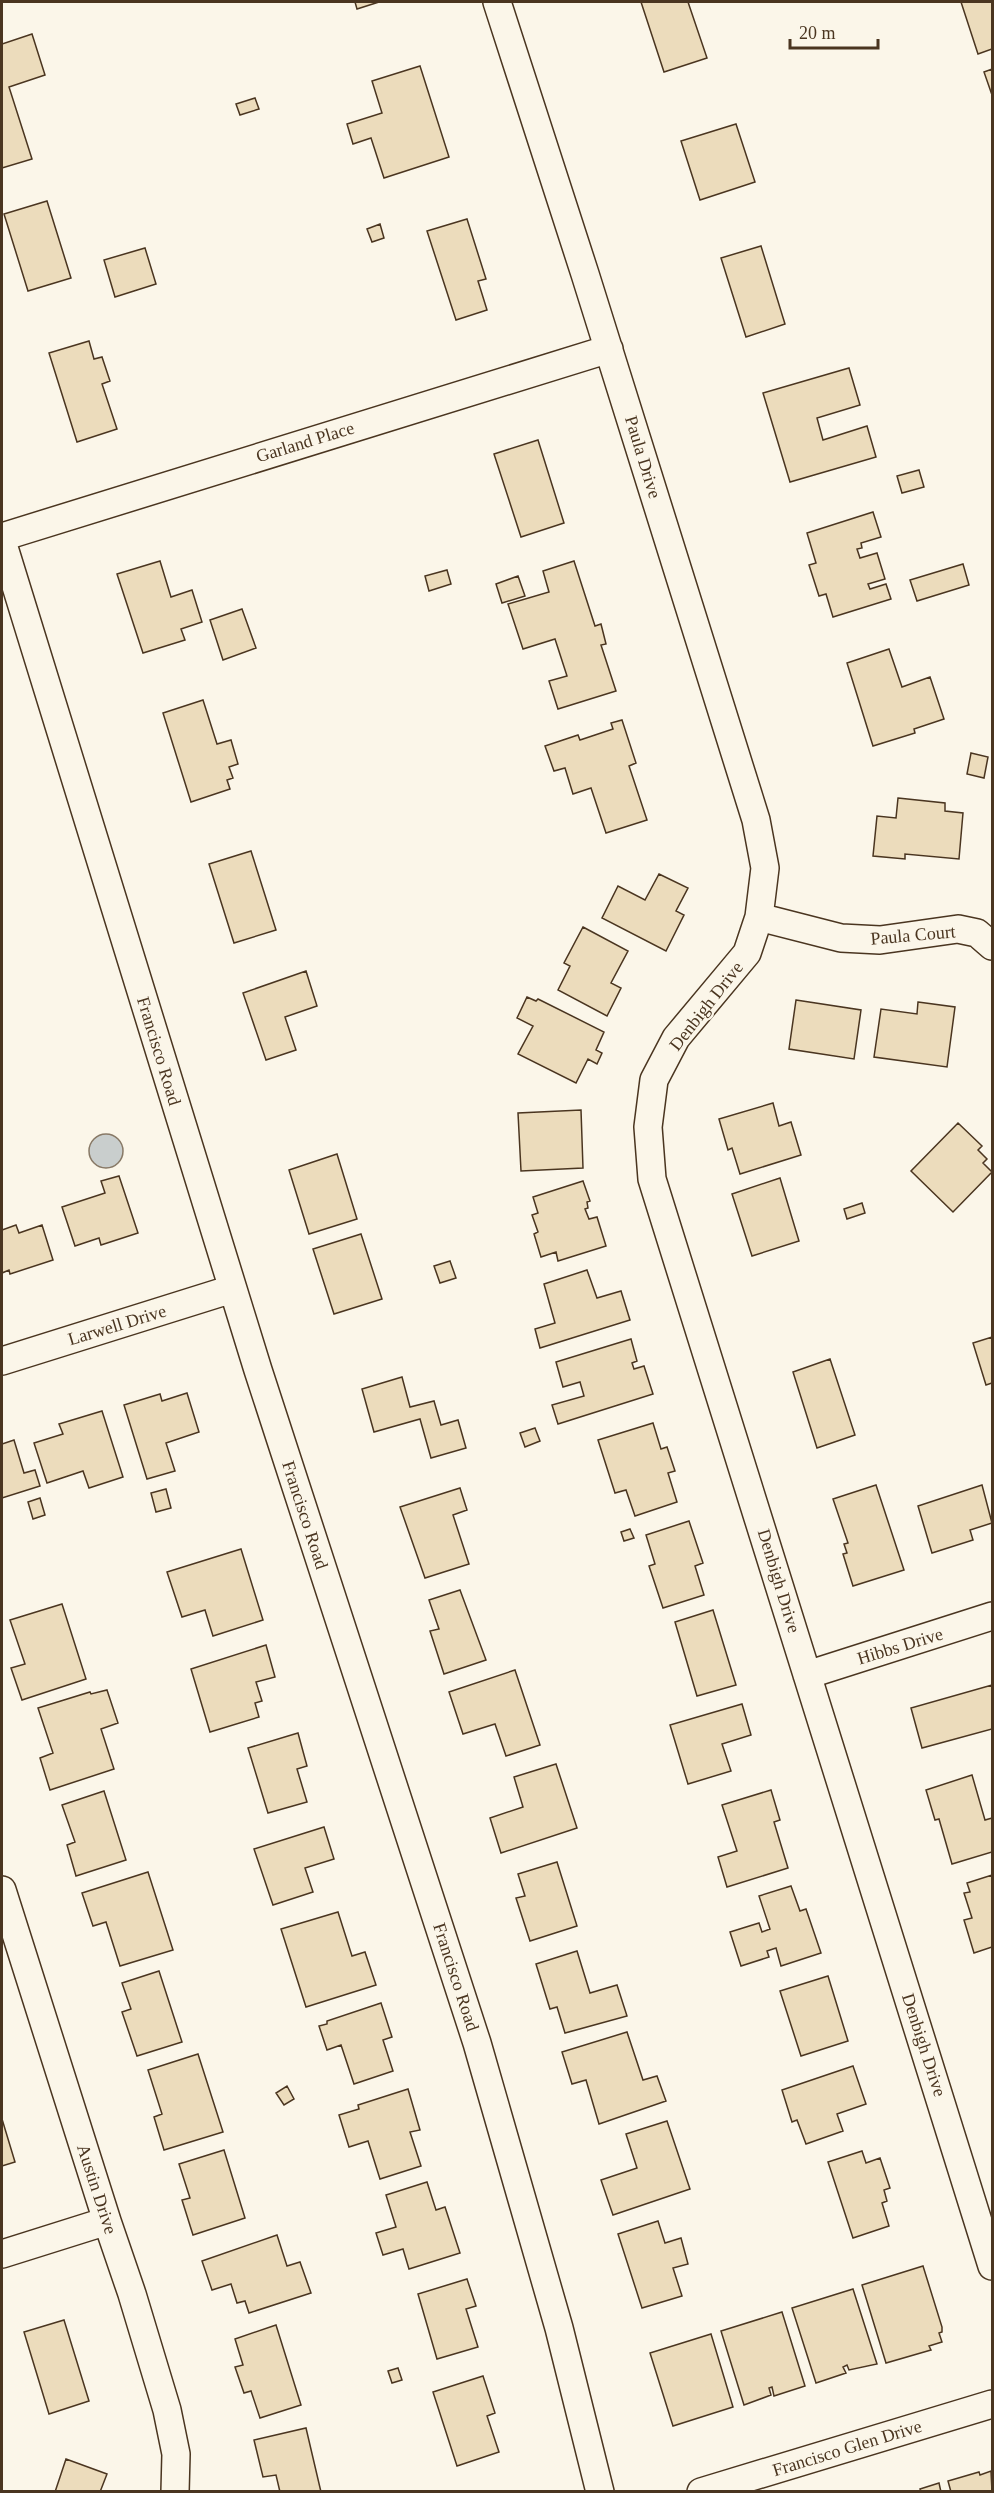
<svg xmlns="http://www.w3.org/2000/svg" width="994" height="2493" font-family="Georgia,serif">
	<rect width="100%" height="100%" fill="#fbf6e9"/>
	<path fill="#c9cecd" stroke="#887966" stroke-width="1.5" d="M89 1151a17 17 0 1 1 34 0a17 17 0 1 1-34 0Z"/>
	<path fill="#ecdcbc" stroke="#4a3520" stroke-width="1.5" d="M355,2H379L357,9Z
		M641,2H688L707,58L664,72Z
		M961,2H992V49L978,54Z
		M32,34L45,75L9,87L32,159L2,168V44Z
		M420,66L449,157L384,178L371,138L353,144L347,124L382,113L372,81Z
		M992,69V95L984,72Z
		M255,98L259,109L240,115L236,104Z
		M736,124L755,182L700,200L681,141Z
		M47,201L71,278L28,291L4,214Z
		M467,219L486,279L478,281L487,310L456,320L427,231Z
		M380,224L384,238L372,242L367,229Z
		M761,246L785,324L746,337L721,258Z
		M145,248L156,284L115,297L104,260Z
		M89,341L94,359L102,357L110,381L102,384L117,429L77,442L49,353Z
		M849,368L860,405L817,418L823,440L867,426L876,457L790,482L763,393Z
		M538,440L564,523L521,537L494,454Z
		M919,470L924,487L902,493L897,476Z
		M873,512L881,537L861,543L862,548L857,549L860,558L877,553L885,579L868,584L870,589L886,584L891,599L833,617L826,594L819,596L809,565L816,563L807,533Z
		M160,561L171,597L192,590L202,622L181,629L185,640L143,653L117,574Z
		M574,561L595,626L601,624L606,644L601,645L616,691L558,709L549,681L567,676L555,639L523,649L508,604L549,592L543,571Z
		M963,564L969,585L917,601L910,580Z
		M447,570L451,584L429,591L425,576Z
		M518,576L525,596L502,603L496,584Z
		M242,609L256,648L223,660L210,620Z
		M889,649L902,687L930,677L944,719L914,729L915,733L873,746L847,663Z
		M203,700L217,744L231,740L238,764L229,767L233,778L227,780L230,789L191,802L163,713Z
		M622,720L636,763L629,766L647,820L606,833L591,788L573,794L565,768L554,771L545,746L578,735L580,740L613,729L611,723Z
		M971,753L988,757L984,778L967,774Z
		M898,798L945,803V811L963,813L959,859L905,854V859L873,856L877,816L896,818Z
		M251,851L276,930L234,943L209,864Z
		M659,874L688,888L676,911L684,915L666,951L602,918L618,886L645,900Z
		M583,927L628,951L611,983L621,988L607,1016L558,990L570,966L564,963Z
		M306,971L317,1006L285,1017L296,1050L266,1060L243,993Z
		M527,997L536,1001L538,999L604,1032L596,1050L602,1053L597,1064L588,1059L576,1083L518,1054L533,1026L517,1018Z
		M796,1000L861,1010L854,1059L789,1049Z
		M918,1002L955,1007L947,1067L874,1057L881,1009L917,1014Z
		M773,1103L779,1126L791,1122L801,1155L740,1174L732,1148L728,1150L719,1119Z
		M581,1110L583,1168L521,1171L518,1113Z
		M958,1123L982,1146L978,1150L987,1159L983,1163L992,1172L953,1212L911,1171Z
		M337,1154L357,1219L309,1234L289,1170Z
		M119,1176L138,1233L101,1245L99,1238L75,1246L62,1207L105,1193L101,1181Z
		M780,1178L799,1241L752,1256L732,1194Z
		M583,1181L590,1201L587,1202L588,1208L585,1209L589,1219L597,1217L606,1246L558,1261L556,1252L541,1257L534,1234L538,1232L532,1215L538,1213L533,1197Z
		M862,1203L865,1213L847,1219L844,1209Z
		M16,1225L19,1233L42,1225L53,1260L10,1274L9,1270L2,1273V1230Z
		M361,1234L382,1299L334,1314L313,1249Z
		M450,1261L456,1278L440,1283L434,1266Z
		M587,1270L597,1298L621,1291L630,1320L540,1348L535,1329L555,1323L544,1284Z
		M992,1337V1383L986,1385L973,1343Z
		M631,1339L637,1361L632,1363L634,1369L644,1366L653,1394L558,1424L552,1405L584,1396L580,1382L563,1387L556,1362Z
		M830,1359L855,1435L817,1448L793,1372Z
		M402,1377L410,1407L434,1401L441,1425L458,1420L466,1448L431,1458L420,1419L374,1432L362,1389Z
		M187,1393L199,1432L166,1443L175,1471L147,1479L124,1405L160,1394L162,1401Z
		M102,1411L123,1477L89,1488L83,1471L47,1483L34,1443L63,1434L59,1424Z
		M653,1423L661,1449L667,1447L675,1471L668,1473L677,1502L635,1516L626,1490L615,1493L598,1440Z
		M535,1428L540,1441L525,1447L520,1433Z
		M14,1440L24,1473L35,1470L40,1486L2,1498V1444Z
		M876,1485L904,1570L853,1586L843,1554L847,1553L844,1544L848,1543L833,1499Z
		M982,1485L992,1523L970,1530L973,1540L932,1553L918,1506Z
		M460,1488L467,1510L453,1515L469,1564L425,1578L400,1507Z
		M166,1489L171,1508L156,1512L151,1493Z
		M40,1498L45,1515L33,1519L28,1502Z
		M689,1521L703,1563L695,1566L704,1595L663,1608L649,1566L655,1564L646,1535Z
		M630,1529L634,1538L624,1541L621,1532Z
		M241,1549L263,1620L213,1636L205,1610L182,1617L167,1572Z
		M460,1590L486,1660L444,1674L430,1631L439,1629L429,1600Z
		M62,1604L86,1679L22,1700L11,1668L25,1664L10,1620Z
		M713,1610L736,1685L697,1696L675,1622Z
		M266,1645L275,1677L256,1682L262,1701L255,1703L259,1717L210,1732L191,1669Z
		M515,1670L540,1745L506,1756L495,1724L463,1734L449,1692Z
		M992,1685V1729L922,1748L911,1708Z
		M107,1690L118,1723L101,1729L114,1769L50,1790L40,1758L53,1753L38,1708L90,1692L91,1694Z
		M742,1704L751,1735L722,1744L731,1771L688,1784L670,1725Z
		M298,1733L307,1766L297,1769L307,1802L268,1813L248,1748Z
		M556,1764L577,1828L501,1853L490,1818L523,1807L514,1777Z
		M972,1775L985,1820L992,1818V1852L952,1864L939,1819L935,1820L926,1790Z
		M771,1790L780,1820L774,1822L788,1868L727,1887L718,1857L737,1851L722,1805Z
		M104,1791L126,1860L76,1876L67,1845L75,1842L62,1805Z
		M324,1827L334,1859L305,1868L313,1892L273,1905L254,1849Z
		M557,1862L577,1926L530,1941L516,1898L525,1896L518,1874Z
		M148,1872L173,1950L120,1966L106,1922L93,1926L82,1893Z
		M992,1875V1947L974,1953L964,1920L972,1918L964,1893L970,1892L967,1883Z
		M791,1886L800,1911L806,1909L821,1953L781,1966L776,1948L767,1951L769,1957L741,1966L730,1932L759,1923L762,1932L770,1929L759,1896Z
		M338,1912L352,1956L365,1952L376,1985L306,2007L281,1929Z
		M577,1951L590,1993L617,1985L627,2016L565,2033L557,2007L550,2009L536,1964Z
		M159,1971L182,2042L137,2056L122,2012L131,2009L122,1983Z
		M828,1976L848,2041L801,2056L780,1991Z
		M381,2003L392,2037L383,2040L393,2071L354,2084L341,2045L327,2050L319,2026L327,2024V2021Z
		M627,2032L643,2080L657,2076L666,2101L599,2124L586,2080L572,2084L562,2052Z
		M198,2054L223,2132L164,2150L154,2117L162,2114L148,2070Z
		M853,2066L866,2104L837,2114L843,2131L806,2144L797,2120L792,2122L782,2090Z
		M287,2086L294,2099L284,2105L276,2093Z
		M408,2089L420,2130L410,2132L421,2166L380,2179L368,2141L349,2147L339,2115L359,2109L358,2105Z
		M2,2119L15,2162L2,2166Z
		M667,2121L690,2189L613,2215L601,2180L637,2168L626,2134Z
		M224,2150L245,2218L193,2235L182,2200L190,2198L179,2164Z
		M862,2151L866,2163L880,2158L890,2188L884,2190L887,2201L882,2203L889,2226L853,2238L828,2162Z
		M427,2182L436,2210L445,2207L460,2253L409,2269L403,2249L383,2255L376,2233L396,2227L386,2195Z
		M658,2221L665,2243L681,2238L688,2264L673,2268L682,2296L642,2308L618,2234Z
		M277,2235L287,2266L300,2262L311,2293L249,2313L245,2301L237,2303L231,2284L212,2290L202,2261Z
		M923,2266L942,2327V2332L939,2333L942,2342L929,2346L931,2350L886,2363L862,2285Z
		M467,2279L476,2306L466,2309L478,2347L437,2359L418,2294Z
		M853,2289L877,2364L849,2370L847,2365L843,2367L846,2373L816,2383L792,2308Z
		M782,2312L805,2386L774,2396L772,2387L769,2388L771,2395L744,2405L721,2331Z
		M64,2320L89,2401L49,2414L24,2332Z
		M276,2325L301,2405L260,2418L251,2391L244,2393L235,2367L243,2365L235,2339Z
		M711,2334L733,2407L673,2426L650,2353Z
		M398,2368L402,2380L392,2383L388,2371Z
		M483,2376L495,2413L487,2416L499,2452L457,2466L433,2392Z
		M306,2428L321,2492H280L276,2475L263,2477L254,2440Z
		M66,2459L107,2474L100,2492H55Z
		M991,2471L992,2492H951L948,2481L979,2472L980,2475Z
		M939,2483L941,2492H921L920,2489Z"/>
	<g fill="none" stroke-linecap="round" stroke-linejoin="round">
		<g stroke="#4a3520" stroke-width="30">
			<path id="minor" d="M497,2L585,274L756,820L765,868L759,917L747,953L676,1038L654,1080L648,1127L652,1179L992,2266
				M2,537L609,349
				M2,541L258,1370L477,2043L559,2328L600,2492
				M759,917L841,938L880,940L958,929L977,933L992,946
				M2,1361L232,1289
				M807,1675L992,1616
				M2,1890L107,2221L132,2294L167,2410L176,2454L175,2492
				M2,2254L107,2221
				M701,2492L992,2404"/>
		</g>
		<use href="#minor" stroke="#fbf6e9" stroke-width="27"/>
	</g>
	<g text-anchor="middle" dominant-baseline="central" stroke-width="4.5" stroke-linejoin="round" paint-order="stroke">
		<g font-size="18" fill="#4a3520" stroke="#fbf6e9">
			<text transform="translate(305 442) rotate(-17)">Garland Place</text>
			<text transform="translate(643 457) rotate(73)">Paula Drive</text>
			<text transform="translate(913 935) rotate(-5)">Paula Court</text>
			<text transform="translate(706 1006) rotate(-52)">Denbigh Drive</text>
			<text transform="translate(159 1051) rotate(73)">Francisco Road</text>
			<text transform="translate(117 1325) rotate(-17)">Larwell Drive</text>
			<text transform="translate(305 1515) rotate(72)">Francisco Road</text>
			<text transform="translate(779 1581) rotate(73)">Denbigh Drive</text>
			<text transform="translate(900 1646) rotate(-17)">Hibbs Drive</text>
			<text transform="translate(456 1977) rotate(72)">Francisco Road</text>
			<text transform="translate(924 2045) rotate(72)">Denbigh Drive</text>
			<text transform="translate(97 2189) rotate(72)">Austin Drive</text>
			<text transform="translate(847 2448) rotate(-17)">Francisco Glen Drive</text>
		</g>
	</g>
	<rect width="994" height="2493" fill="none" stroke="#4a3520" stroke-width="6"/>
	<path d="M790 39v9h88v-9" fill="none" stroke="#4a3520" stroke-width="3"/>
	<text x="799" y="39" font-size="18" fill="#4a3520" stroke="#fbf6e9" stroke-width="4.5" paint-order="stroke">20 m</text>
</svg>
